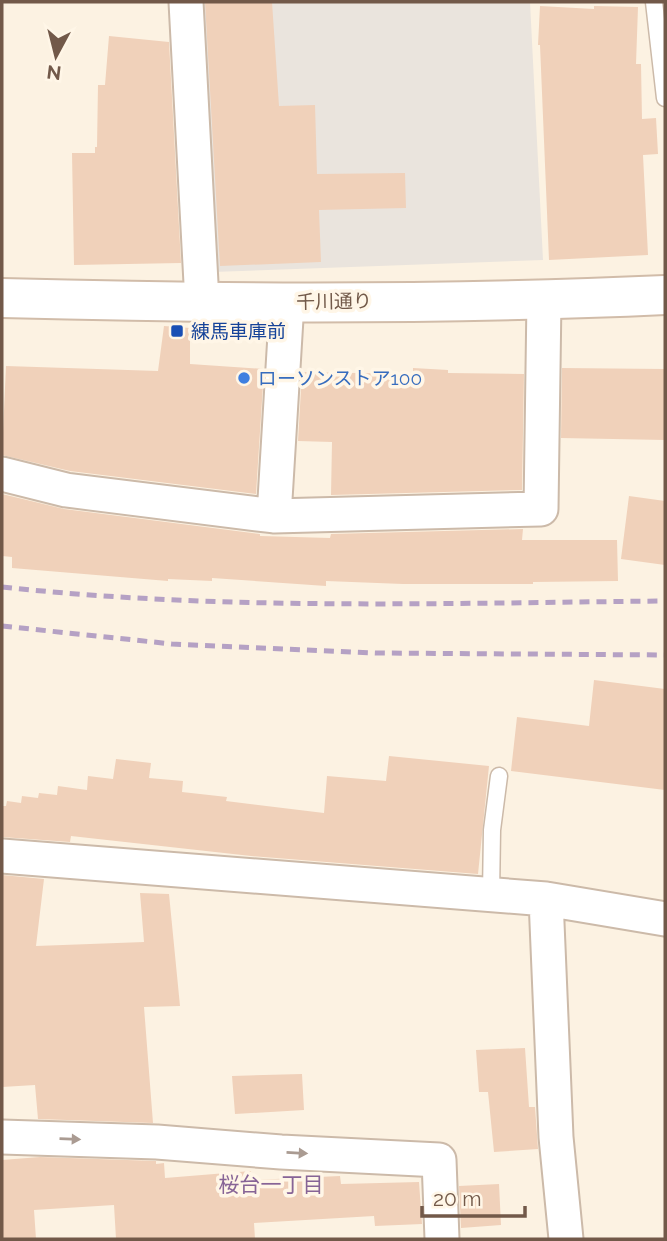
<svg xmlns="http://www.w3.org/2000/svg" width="667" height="1241" font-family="Raleway,'Noto Sans JP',sans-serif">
	<rect width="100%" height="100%" fill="#fcf2e2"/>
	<path fill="#eae4dd" d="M200,2H530L543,260L212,272Z"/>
	<path fill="#f0d1ba" d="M205,2H272L279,106L315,105L317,174L405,173L406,208L319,210L321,262L220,266Z
		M540,6L594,9V6L638,7L636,64H641L642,119L656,118L658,154L643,155L648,255L549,260L540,45H538Z
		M109,36L169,42L181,263L74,265L72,153H95V147H97L98,85H105Z
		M164,326L190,328V364L264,369L256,494L70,471L2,455L6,366L158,371Z
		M413,368L448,370V373L524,374L522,490L331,495L332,442L298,441L302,372L413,374Z
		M562,368L665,369V440L561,438Z
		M2,494L64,509L260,534V536L330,538L331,534L523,529L522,540H617L618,581L533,582V584H403L326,581V586L212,578V581L168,579V581L12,568V557L2,556Z
		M629,496L665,501V565L621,559Z
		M594,680L665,689V790L511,771L517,717L589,726Z
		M389,756L489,766L478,874L251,856L71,836L70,842L2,837V806H6L7,801L21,803L22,796L38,798L39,793L57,795L58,786L87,790L88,776L113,779L116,759L151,763L149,778L183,781L182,792L227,797L226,801L324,813L327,776L386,781Z
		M2,875L44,879L36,946L144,942L140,893L169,894L180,1006L144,1007L153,1123L38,1119L35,1085L2,1087Z
		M525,1048L529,1107H535L538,1149L494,1152L488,1092H479L476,1050Z
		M302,1074L304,1110L235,1114L232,1076Z
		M40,1157L156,1161V1164L164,1163L165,1178L251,1171L252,1180L340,1176L341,1184L419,1182L422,1224L375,1226L374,1216L254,1223L255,1239H116L114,1205L34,1210L36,1239H2V1160Z
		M499,1184L501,1225L461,1228L459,1186Z"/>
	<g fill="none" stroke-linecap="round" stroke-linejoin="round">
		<g stroke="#ccbaa9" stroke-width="19">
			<path id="service" d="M654,2L665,98
				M491,894L492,830L499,776"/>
		</g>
		<g stroke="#ccbaa9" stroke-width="37">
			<path id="minor" d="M186,2L202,302
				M2,474L66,490L274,516L541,509L544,299
				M274,516L287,302
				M2,856L546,899L665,919
				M546,899L556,1137L566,1239
				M2,1137L157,1142L281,1152L439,1160L442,1239"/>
		</g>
		<g stroke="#d1bca9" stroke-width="42">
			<path id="secondary" d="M2,298C223,304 445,305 665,295"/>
		</g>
		<use href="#service" stroke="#fff" stroke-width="16"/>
		<use href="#minor" stroke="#fff" stroke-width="33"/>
		<use href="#secondary" stroke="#fff" stroke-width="38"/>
		<path stroke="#b5a1c4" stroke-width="5" stroke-dasharray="10 7" stroke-linecap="butt" d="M2,587C222,611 444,603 665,601
			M2,626L172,644L375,653L665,655"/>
	</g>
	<defs><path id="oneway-solid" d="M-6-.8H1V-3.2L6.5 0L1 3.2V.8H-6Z" transform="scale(1.75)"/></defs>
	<g fill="#aa9b92">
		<use href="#oneway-solid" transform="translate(70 1139) rotate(2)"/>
		<use href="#oneway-solid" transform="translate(297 1153) rotate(3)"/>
	</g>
	<rect fill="#1a4fb4" stroke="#fff6e7" stroke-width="2.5" x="170" y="324" width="14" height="14" rx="3.5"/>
	<circle fill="#3f7fe0" stroke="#fff6e7" stroke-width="2.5" cx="244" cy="378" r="7"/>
	<g text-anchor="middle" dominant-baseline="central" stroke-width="7" stroke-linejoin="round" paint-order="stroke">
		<g font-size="19" fill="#725949" stroke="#fff6e7">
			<text transform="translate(334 301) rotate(-1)">千川通り</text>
		</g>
		<g font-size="19" fill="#164399" stroke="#fff6e7" text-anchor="start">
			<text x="191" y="331">練馬車庫前</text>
		</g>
		<g font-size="19" fill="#366cbe" stroke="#fff6e7" text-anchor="start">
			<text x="258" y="378">ローソンストア100</text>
		</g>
		<g font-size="21" fill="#876496" stroke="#fff6e7">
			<text x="271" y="1184">桜台一丁目</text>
		</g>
	</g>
	<rect width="667" height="1241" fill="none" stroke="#725949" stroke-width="7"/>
	<g transform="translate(56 56) rotate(187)" stroke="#fff6e7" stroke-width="5" paint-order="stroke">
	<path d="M0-5L12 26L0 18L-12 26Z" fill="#725949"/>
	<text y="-10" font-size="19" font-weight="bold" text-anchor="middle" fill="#725949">N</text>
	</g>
	<path d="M422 1206v10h103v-10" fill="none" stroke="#725949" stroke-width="3.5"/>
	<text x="433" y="1206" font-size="21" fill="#725949" stroke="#fff6e7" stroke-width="5" paint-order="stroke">20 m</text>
</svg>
